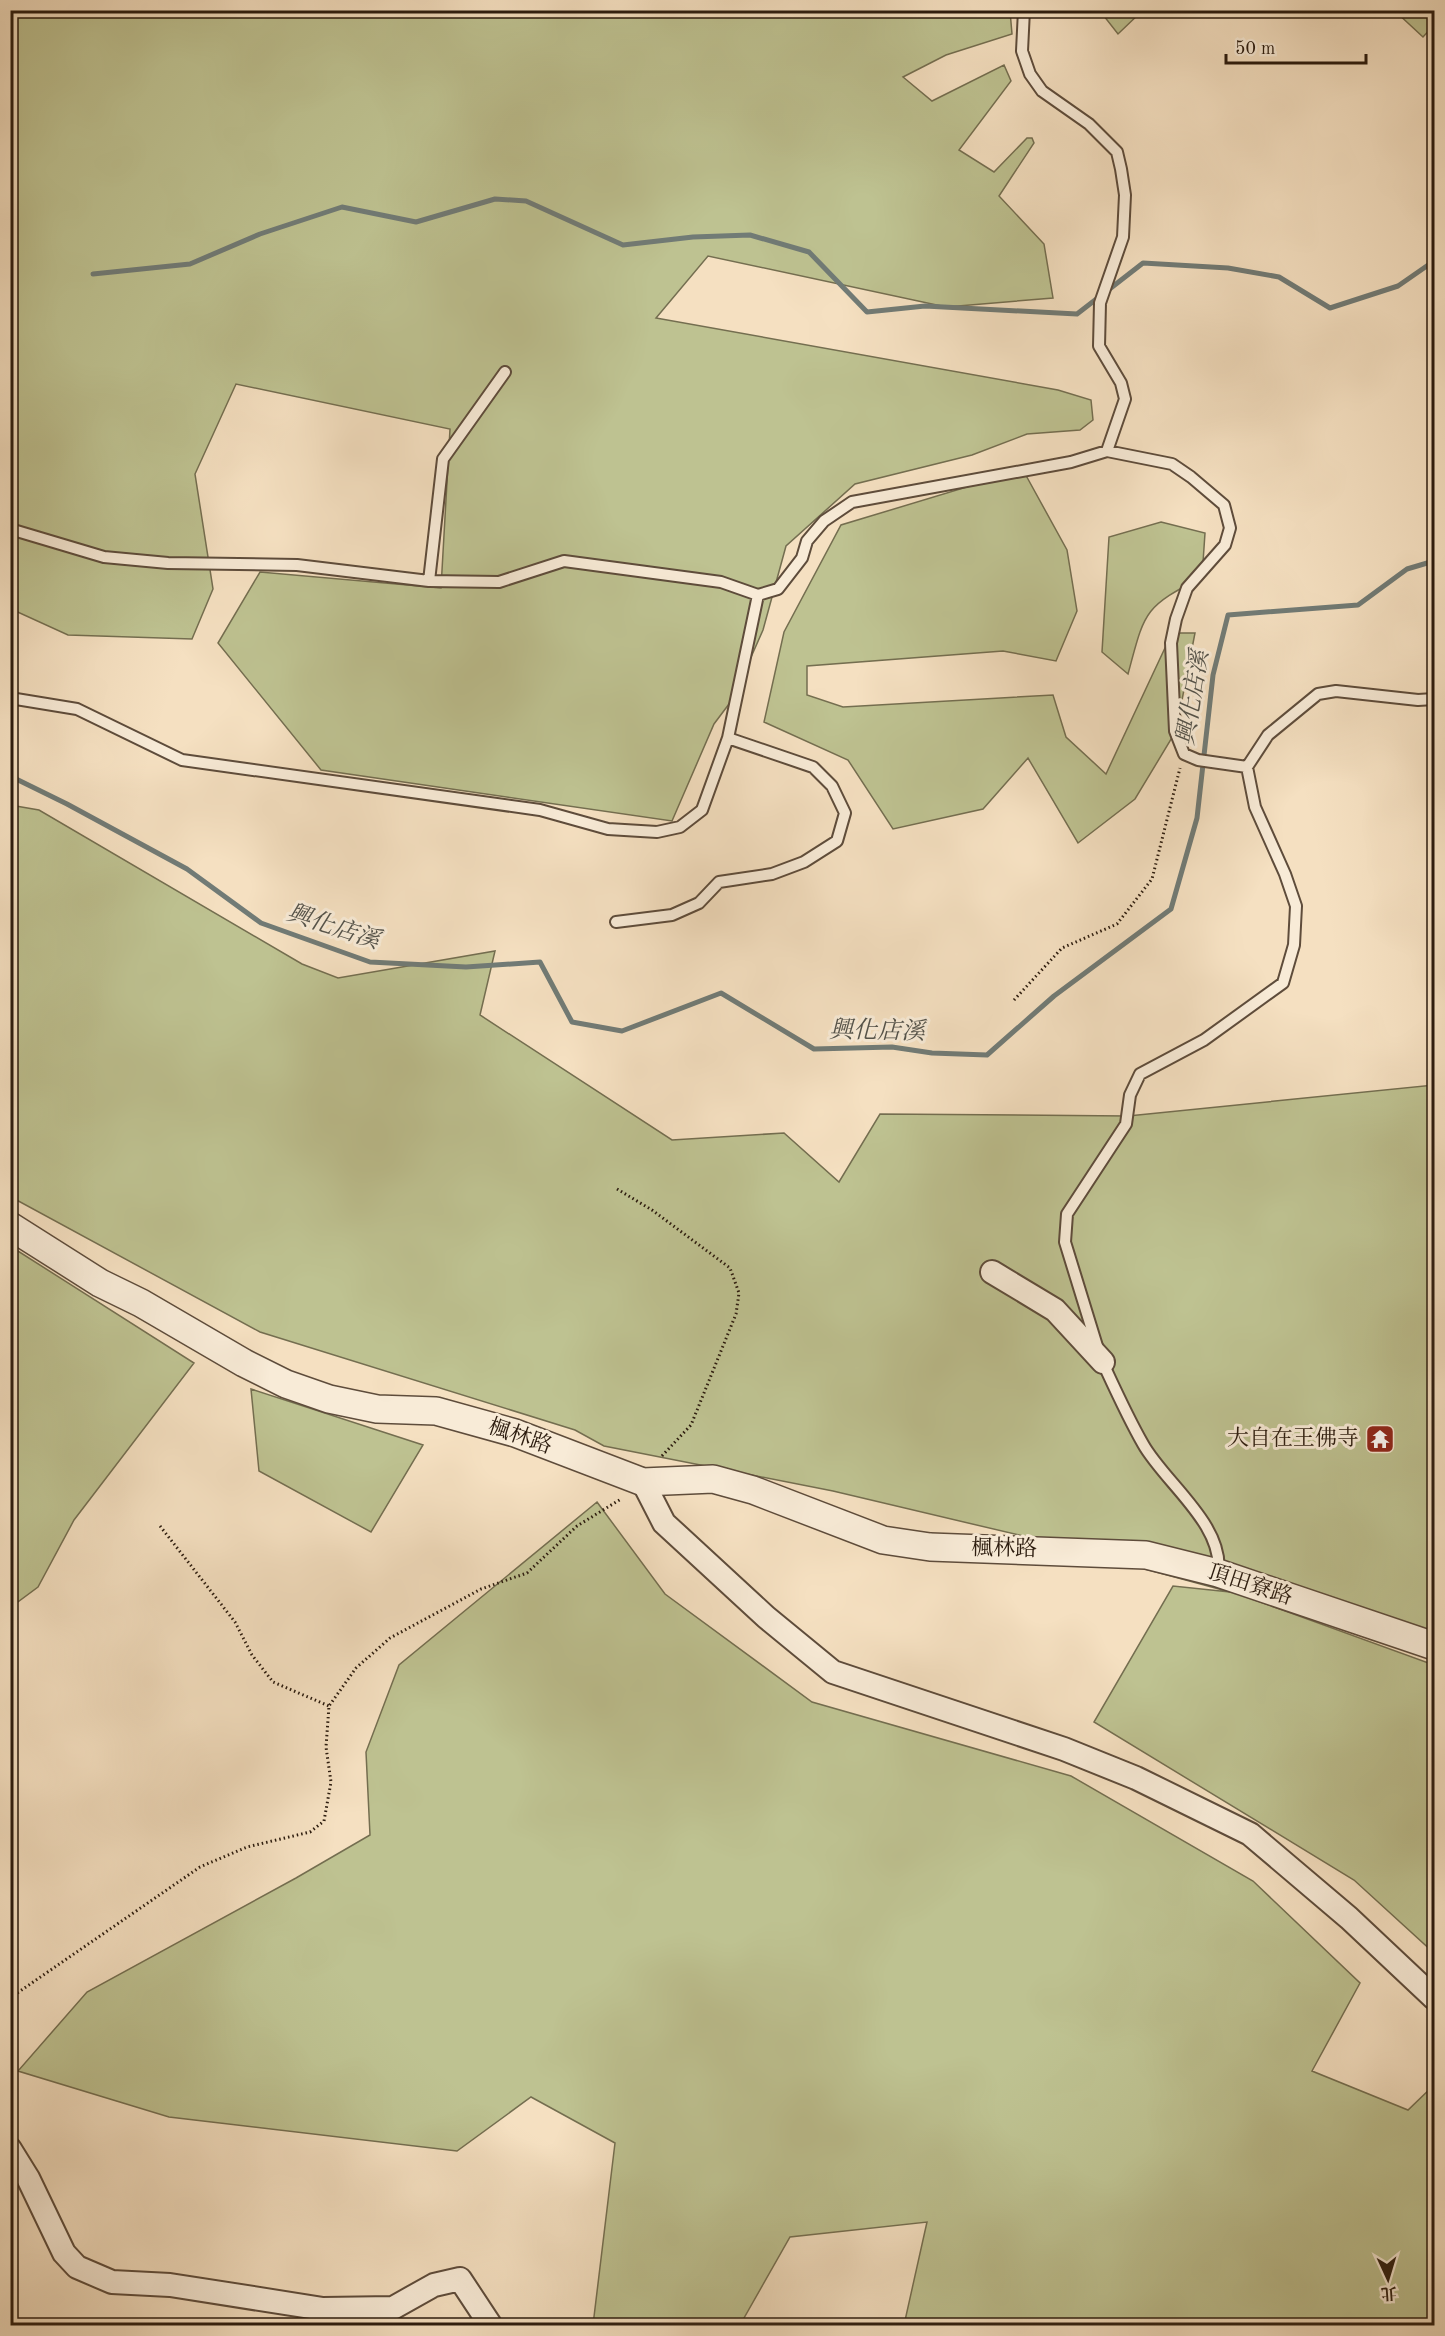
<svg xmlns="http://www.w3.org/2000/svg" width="1445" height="2336" font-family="'Old Standard TT','Noto Serif TC',serif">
	<rect width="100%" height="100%" fill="#f5e0c1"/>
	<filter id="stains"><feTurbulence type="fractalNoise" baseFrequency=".00333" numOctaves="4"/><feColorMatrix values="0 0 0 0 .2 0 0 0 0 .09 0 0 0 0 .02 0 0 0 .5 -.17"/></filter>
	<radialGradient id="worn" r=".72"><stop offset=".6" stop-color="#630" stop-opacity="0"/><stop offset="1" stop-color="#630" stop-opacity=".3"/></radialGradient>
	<path fill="#bec291" stroke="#746e50" stroke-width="1.5" d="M11,11H1010L1012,34L946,55L903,77L932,101L1004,65L1011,81L959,150L994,172L1027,138H1032L1034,143L999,196L1044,244L1053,298L946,307L708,256L656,318L1058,390L1091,400L1093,420L1080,430L1027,434L972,455L855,484L786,546L763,630L732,700L714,724L672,821L321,770L218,643L260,572L441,588L450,429L236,384L195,474L213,589L192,639L68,635L11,609Z
		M1100,11H1142L1118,34Z
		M1395,11H1434V25L1423,37Z
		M1023,470L1067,550L1077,611L1056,661L1003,651L807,666V695L843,707L1053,695L1066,737L1106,774L1172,633H1195L1176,731L1135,799L1078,843L1028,758L983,809L893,829L848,760L764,722L784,632L841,525Z
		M1161,522L1205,533L1202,577C1143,608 1145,611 1128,674L1102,652L1109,537Z
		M10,805L39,810L302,964L338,978L495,951L480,1015L672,1140L784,1133L839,1182L880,1114L1128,1116L1434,1085V1647L1244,1596L1434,1665V1953L1354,1880L1094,1722L1173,1586L1230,1592L1023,1536L833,1491L604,1446L575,1430L260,1332L11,1197Z
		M10,1246L194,1363L74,1520L38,1587L11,1607Z
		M251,1389L423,1445L371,1532L259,1471Z
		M597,1502L665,1594L812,1702L1071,1776L1253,1881L1360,1983L1312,2071L1408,2110L1434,2085V2325H904L927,2222L790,2237L740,2325H593L615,2143L531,2097L457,2151L169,2117L18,2071L87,1992L296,1878L370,1835L366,1752L399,1665Z"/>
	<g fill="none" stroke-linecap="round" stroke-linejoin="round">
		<path stroke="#717b76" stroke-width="5" d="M93,274L190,264L260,234L342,207L416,222L495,199L526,201L623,245L693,237L750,235L809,252L867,312L925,306L1077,314L1099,297
			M1107,291L1143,263L1228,268L1279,277L1330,308L1398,286L1434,261
			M10,776L67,804L187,869L261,923L370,962L466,967L540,962L572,1022L622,1031L721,993L814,1049L892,1047L932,1053L987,1055L1054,996L1171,909L1197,818L1213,675L1228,615L1358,605L1407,569L1434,561"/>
		<g stroke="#5e4c3b" stroke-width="14">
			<path id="service" d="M1024,10L1022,51L1030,74L1042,91L1089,124L1117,152L1121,169L1125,195L1123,237L1100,303L1099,346L1121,383L1125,399L1107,451
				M10,529L104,557L168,563L297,565L429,581L499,582L564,561L721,582L758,595L728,738L702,810L680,827L657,832L608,829L540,810L182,760L77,709L10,698
				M429,581L443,459L505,372
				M758,595L778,589L802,558L807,541L824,521L852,502L1071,462L1107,451L1172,464L1191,477L1224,505L1230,528L1225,545L1187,588L1176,619L1171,643L1175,731L1184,754L1198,760L1247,767
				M616,922L672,915L699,903L719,882L772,874L804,862L837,841L845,813L832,786L813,767L728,738
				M1097,1346L1065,1242L1067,1214L1126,1124L1130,1095L1140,1074L1204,1040L1283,983L1294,945L1296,906L1285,874L1255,807L1247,767L1268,735L1318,694L1336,691L1418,700L1434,699
				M1102,1361C1115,1389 1128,1418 1143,1444C1164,1482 1225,1525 1218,1573"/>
		</g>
		<g stroke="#5e4c3b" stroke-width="26">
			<path id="minor" d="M992,1272L1055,1310L1103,1362
				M643,1482L664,1523L766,1617L833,1672L1064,1749L1136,1778L1250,1834L1349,1918L1434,1998
				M10,2149L28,2178L64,2253L77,2267L112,2282L170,2285L323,2309L393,2308L434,2285L460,2279L491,2326"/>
		</g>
		<g stroke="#5e4c3b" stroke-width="30">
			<path id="tertiary" d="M10,1226L100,1283L141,1303L244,1363L286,1384L329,1399L377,1409L436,1411L515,1433L643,1482L713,1479L753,1490L883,1540L930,1547L1146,1555L1218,1573L1434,1646"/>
		</g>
		<path stroke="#2b1b0e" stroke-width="3" stroke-dasharray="1.5 3" stroke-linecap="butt" d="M1014,1000L1062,948L1117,924L1152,879L1180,768
			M617,1189L652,1210L730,1268L739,1293L736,1314L691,1425L660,1458
			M160,1526L235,1622L252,1655L273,1682L329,1706
			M10,1998L200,1867L247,1847L310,1832L324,1821L331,1782L326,1747L329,1706L356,1668L390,1638L481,1589L527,1573L577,1526L621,1499"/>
		<use href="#service" stroke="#f8ebd7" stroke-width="10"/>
		<use href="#minor" stroke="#f8ebd7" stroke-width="22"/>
		<use href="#tertiary" stroke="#f8ebd7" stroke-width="27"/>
	</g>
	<defs>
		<g id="temple-square" transform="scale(1.5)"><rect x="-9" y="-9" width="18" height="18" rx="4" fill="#8f2418" stroke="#f8ebd7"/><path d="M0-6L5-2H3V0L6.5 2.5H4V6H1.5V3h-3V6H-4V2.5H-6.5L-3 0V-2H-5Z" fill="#fff"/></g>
	</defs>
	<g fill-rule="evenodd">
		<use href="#temple-square" x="1380" y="1439"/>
	</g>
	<g text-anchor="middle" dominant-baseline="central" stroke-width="6" stroke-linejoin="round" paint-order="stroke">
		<g font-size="22" fill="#2b1b0e" stroke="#f8ebd7">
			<text transform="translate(520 1437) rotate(19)">楓林路</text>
			<text transform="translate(1004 1549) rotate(1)">楓林路</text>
			<text transform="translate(1250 1585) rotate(18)">頂田寮路</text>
		</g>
		<g font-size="22" fill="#2b1b0e" stroke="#f8ebd7" text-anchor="end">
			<text x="1359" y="1439">大自在王佛寺</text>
		</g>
		<g font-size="24" font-style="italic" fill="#54534b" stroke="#f8ebd7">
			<text transform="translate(1194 698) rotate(-81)">興化店溪</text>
			<text transform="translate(333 928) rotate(18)">興化店溪</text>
			<text transform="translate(877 1032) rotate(1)">興化店溪</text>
		</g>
	</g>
	<rect width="1445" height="2336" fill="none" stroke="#f5e0c1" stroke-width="36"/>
	<rect x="12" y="12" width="1421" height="2312" fill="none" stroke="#2b1b0e" stroke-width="3"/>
	<rect x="18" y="18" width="1409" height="2300" fill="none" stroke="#2b1b0e" stroke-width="1.5"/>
	<g transform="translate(1388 2279) rotate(176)" stroke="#f8ebd7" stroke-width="4.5" paint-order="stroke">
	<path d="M0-4.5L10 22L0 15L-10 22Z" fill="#2b1b0e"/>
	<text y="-9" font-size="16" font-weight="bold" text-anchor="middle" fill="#2b1b0e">北</text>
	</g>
	<path d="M1226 54v9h140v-9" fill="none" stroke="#2b1b0e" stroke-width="3"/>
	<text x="1235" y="54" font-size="18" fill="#2b1b0e" stroke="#f8ebd7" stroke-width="4.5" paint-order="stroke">50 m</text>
	<rect width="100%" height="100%" filter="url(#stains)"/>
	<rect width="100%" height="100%" fill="url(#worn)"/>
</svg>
